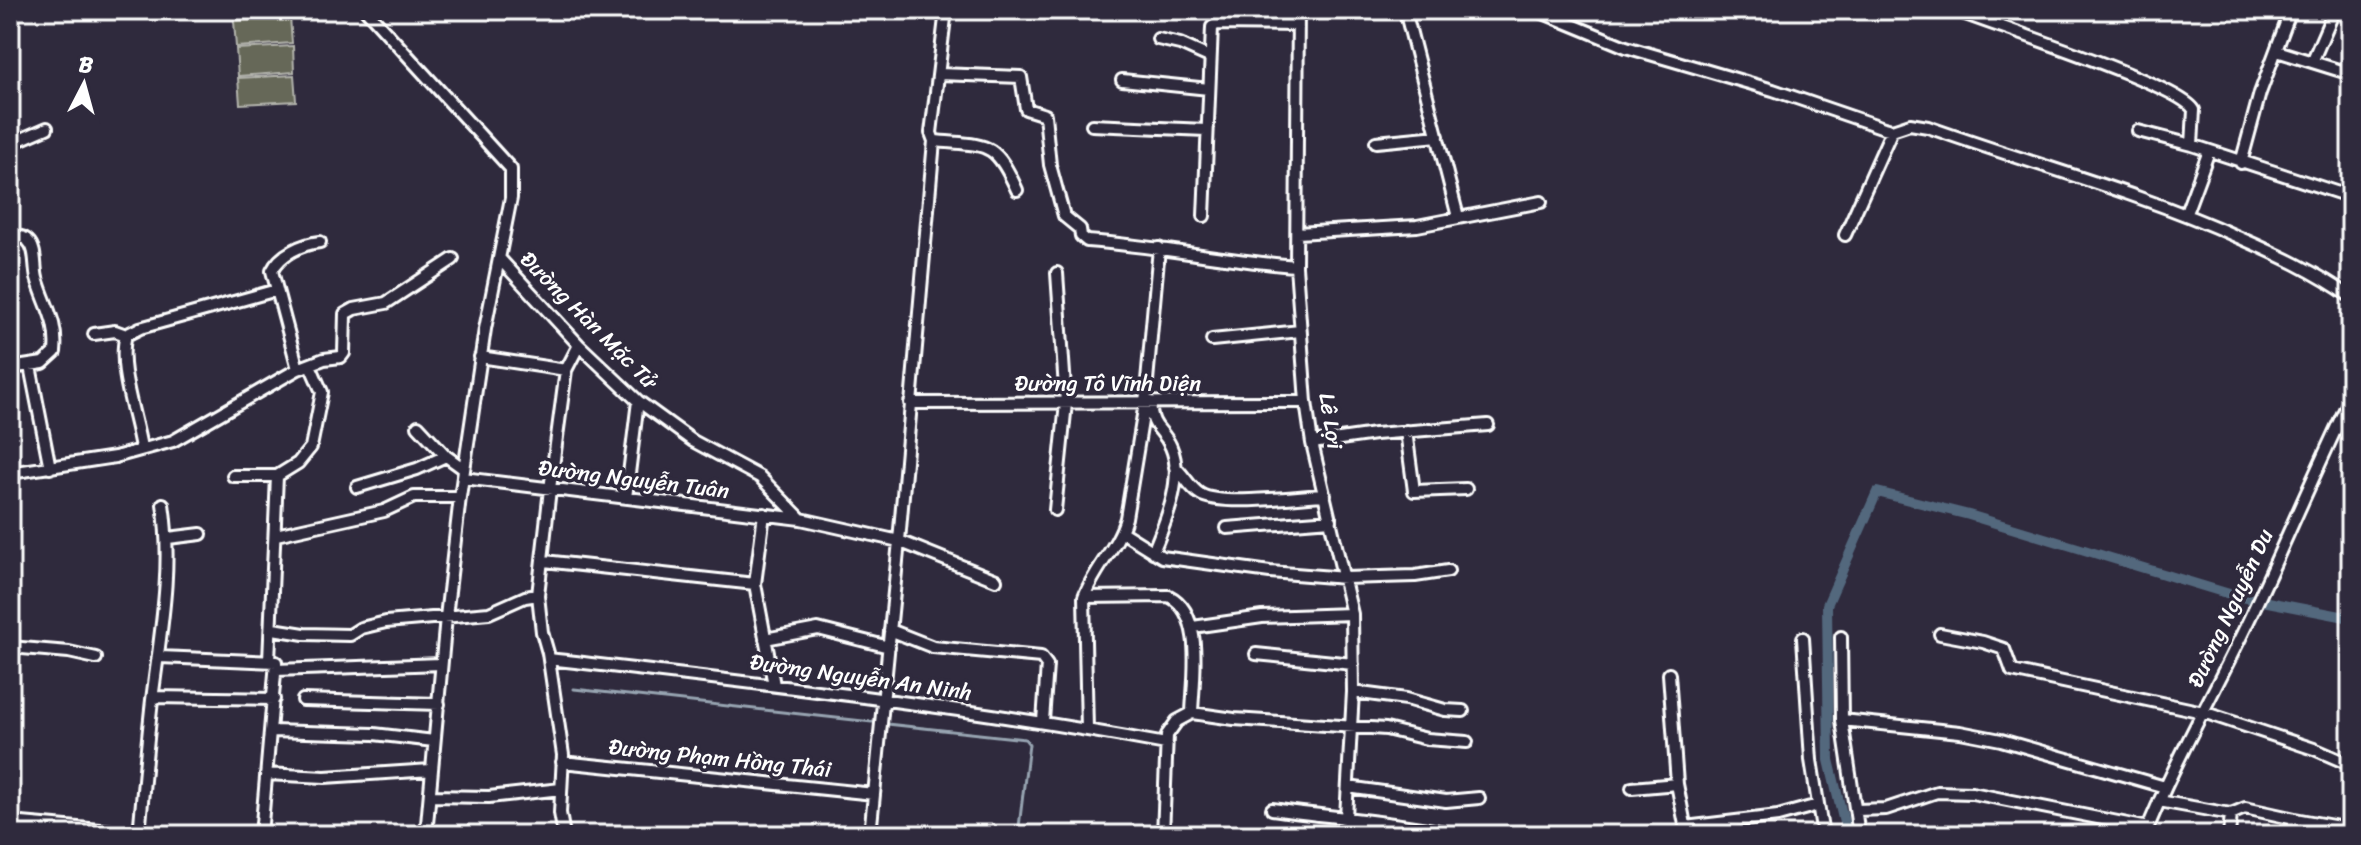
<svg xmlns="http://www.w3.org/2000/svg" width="2361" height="845" font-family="Sriracha,sans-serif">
	<rect width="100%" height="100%" fill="#2f2a3d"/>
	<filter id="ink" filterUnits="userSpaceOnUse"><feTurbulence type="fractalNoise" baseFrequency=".0125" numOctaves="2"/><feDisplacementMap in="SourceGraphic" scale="16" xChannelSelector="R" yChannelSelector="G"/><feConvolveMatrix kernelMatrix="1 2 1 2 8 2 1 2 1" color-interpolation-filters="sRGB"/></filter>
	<g filter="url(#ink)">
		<path fill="#666758" stroke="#b2b3ac" stroke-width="2" d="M290,17L292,43L236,47L234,21Z
			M293,46L294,72L238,76L236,49Z
			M294,75L296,101L240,104L238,78Z"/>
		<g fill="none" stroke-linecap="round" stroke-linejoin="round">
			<path stroke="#97a4b1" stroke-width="3" d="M574,689L872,722
				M887,724L1025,739L1029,744L1018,835"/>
			<path stroke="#52677d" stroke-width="10" d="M1847,835L1829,760L1827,605L1877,492L1969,515L2236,596L2351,618"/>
			<g stroke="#fff" stroke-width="16">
				<path id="minor" d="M366,10L511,169V198L485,329L460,497L446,617L426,835
					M1298,10L1296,266L1306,402L1312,443L1352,614L1353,692L1345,835
					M1405,10L1458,217
					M1536,10L1626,47L1773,90L1884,128L1892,130L1910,124L1928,127C2031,164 2138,192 2238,237C2277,254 2316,272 2351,297
					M1955,10C1992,25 2181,85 2194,110L2192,145L2351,197
					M1158,39L1180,44L1209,57
					M2277,51L2351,74
					M2312,62L2331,18
					M939,74L1021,77L1026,109L1045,115L1050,165L1064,216L1080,229L1081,236L1087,241C1158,246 1226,261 1296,266
					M1122,80L1209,89
					M1092,125L1206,130
					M2138,131L2192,145
					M934,141C987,146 994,139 1017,190
					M1376,142L1438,136
					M10,144L47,128
					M2241,163L2260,93L2291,10
					M2186,213L2209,151
					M1204,216L1212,27L1217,24L1297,25
					M1297,233L1417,226L1541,202
					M1845,235L1892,130
					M10,236C16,236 24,236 28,241C37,249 34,267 37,278C45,306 58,321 55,352L43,363L10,368
					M499,258L579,345L638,401L693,441L760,477L801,519L899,541L996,580
					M94,334L115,331L126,335
					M1212,340L1300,331
					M480,357L566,370
					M30,366L50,468
					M298,369L272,271C280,254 302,244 320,242
					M1150,402C1152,432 1162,426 1171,447C1185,479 1165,523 1153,552
					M910,403L1306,402
					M418,426L446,456L464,469
					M1406,431L1414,491L1466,489
					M1312,443L1375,434L1488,425
					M141,448C136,416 117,366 126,335L140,328L277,290
					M1175,467C1184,475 1190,488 1200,494C1220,507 1299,496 1325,495
					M10,473L115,457L173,441L298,369L324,359L341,357L344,353L345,314L354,309L386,303L453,259
					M233,476H277L298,463L311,447L322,392L310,365
					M463,478L801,519
					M357,487L417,469L446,456
					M626,498L638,401
					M1055,510L1066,403L1057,273
					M764,514L755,584L774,685
					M1227,528L1331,520
					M1122,532L1162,557L1270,572L1345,578L1415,576L1448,571
					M276,535L384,511L414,497H460
					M168,538L201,534
					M544,561L755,584
					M1084,597L1169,596C1205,614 1193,679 1192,713
					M1193,627L1262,617L1352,614
					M273,629L304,634L350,635L361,628L386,622L489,613L525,597L538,595
					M890,630L933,647L1041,657L1047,665L1043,721
					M1940,634L1983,642L2004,649L2012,671L2203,712L2314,749L2351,765
					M1841,637L1842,720L1859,835
					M1803,638L1811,760L1823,835
					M765,639L818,629L889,647
					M10,647L69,652L96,658
					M1256,654L1353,664
					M160,657L276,662L261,835
					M549,659C755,683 962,706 1166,744
					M269,661L277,476
					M276,670L441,664
					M1669,674L1677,784L1687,835
					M1353,692L1406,699L1445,710L1463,711
					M153,697L274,699
					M303,700L439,704
					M1842,720L1960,732L2001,740L2165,787
					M1087,729L1084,597C1094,569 1118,547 1126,518L1145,403L1159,248
					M271,731L374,734L434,741
					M562,762L874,794
					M266,774L325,777L431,770
					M1348,787L1446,801L1479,798
					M1632,788L1677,784
					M431,796L489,797L561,789
					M2159,801L2231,814L2245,808L2295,819L2292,835
					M1272,809C1335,818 1398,822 1460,835
					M1857,810L1886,809L1937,792L1972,793L2148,828
					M2295,819L2344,828
					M1685,827L1778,816L1818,805
					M1237,831L1271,835
					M139,835C143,790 147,745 152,700C160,635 173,569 163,504
					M564,835L560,813L563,755L548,653L542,632L538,595L550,489L566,370L579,345
					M870,835L899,541L934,141L931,133L946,10
					M1163,835L1167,735L1177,721L1192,713L1234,719L1386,729L1427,739L1467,742
					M2145,835C2176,757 2219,685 2254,609C2287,538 2317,467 2351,397
					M2229,835L2231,814"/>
			</g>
			<g stroke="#fff" stroke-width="22">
				<path id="highway" d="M10,825L123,835"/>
			</g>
			<use href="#minor" stroke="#2f2a3d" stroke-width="10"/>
			<use href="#highway" stroke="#2f2a3d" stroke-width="16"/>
		</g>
	</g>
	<g text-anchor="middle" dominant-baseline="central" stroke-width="7" stroke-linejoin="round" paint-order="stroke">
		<g font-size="22" fill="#fff" stroke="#2f2a3d">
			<text transform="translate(589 320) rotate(45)">Đường Hàn Mặc Tử</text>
			<text x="1108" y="383">Đường Tô Vĩnh Diện</text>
			<text transform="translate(1331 421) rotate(81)">Lê Lợi</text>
			<text transform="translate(634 479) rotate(7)">Đường Nguyễn Tuân</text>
			<text transform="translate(2230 608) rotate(-65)">Đường Nguyễn Du</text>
			<text transform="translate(861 677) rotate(8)">Đường Nguyễn An Ninh</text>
			<text transform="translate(720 758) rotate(6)">Đường Phạm Hồng Thái</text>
		</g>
	</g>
	<rect width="2361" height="845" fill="none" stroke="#2f2a3d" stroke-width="40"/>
	<rect x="20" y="20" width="2321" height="805" fill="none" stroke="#fff" stroke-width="3" filter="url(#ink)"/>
	<g transform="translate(84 84) rotate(6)" stroke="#2f2a3d" stroke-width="6" paint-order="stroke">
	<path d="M0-6L14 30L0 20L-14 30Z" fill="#ffffff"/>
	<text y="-12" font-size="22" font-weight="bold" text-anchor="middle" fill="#ffffff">B</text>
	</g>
</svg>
